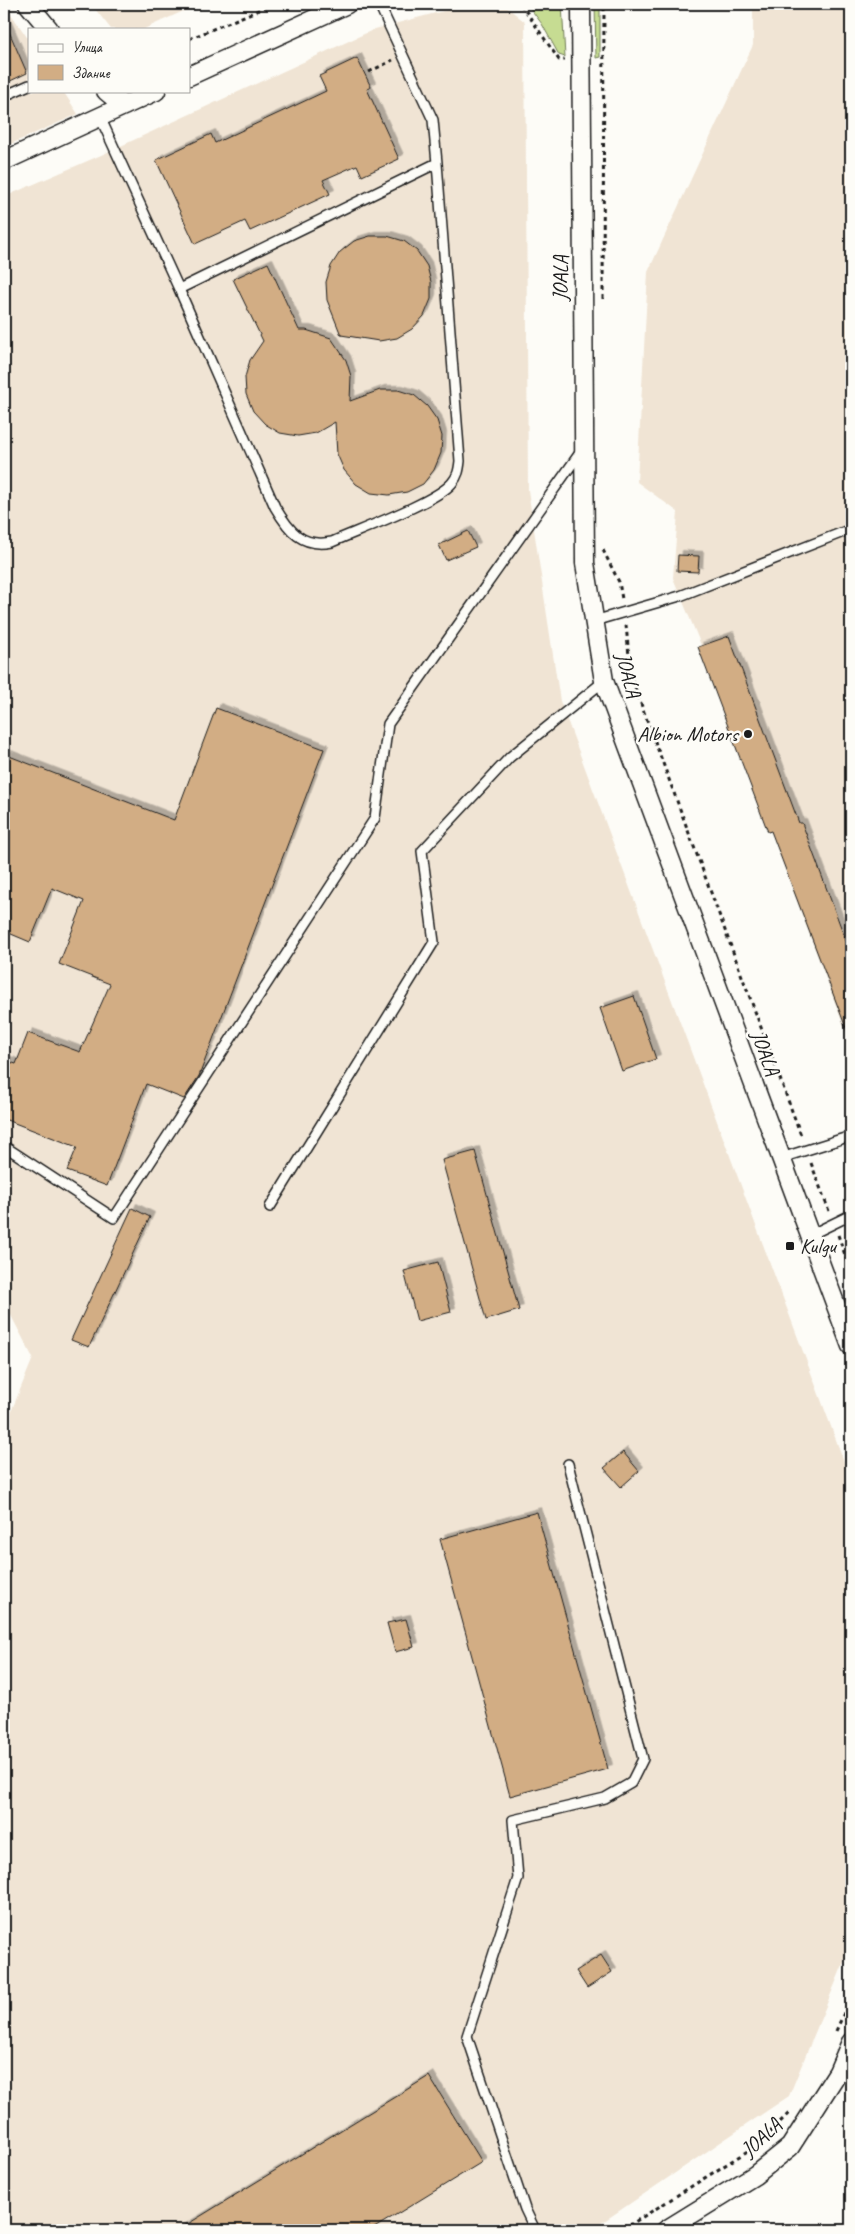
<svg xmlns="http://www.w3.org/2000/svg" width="855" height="2234" font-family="Caveat,sans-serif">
	<defs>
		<filter id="shadow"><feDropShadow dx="4.5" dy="-4.5" stdDeviation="0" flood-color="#0004"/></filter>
	</defs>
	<rect width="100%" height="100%" fill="#fdfcf7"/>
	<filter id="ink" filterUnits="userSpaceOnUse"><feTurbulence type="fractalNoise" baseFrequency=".02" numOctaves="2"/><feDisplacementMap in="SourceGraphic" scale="10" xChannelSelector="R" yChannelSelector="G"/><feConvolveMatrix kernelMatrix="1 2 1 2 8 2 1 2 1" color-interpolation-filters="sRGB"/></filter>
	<g filter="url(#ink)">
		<path fill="#f0e4d4" d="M4,4L29,40V91H63L78,114L4,147Z
			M91,4H199L144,29H111Z
			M470,4H503L525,22L528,490L560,701L851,1480V1945L789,2096L591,2230H4V1429L33,1358L4,1302V197L99,156L375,29Z
			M753,4H851V1045L701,645L673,578L678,512L637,482L648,272L753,45Z"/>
		<path fill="#c6dc92" stroke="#717c57" d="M527,4H562L565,57L559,55L542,24Z
			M595,4H600V57L596,58Z"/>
		<path fill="#d2ad84" stroke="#1c1c1c" filter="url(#shadow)" d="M4,20L27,73L4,84Z
			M357,58L371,87L367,89L399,159L362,176L357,165L323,180L330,194L250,231L245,221L195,244L156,160L211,134L215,143L326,91L319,76Z
			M370,236H387L404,241L417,251L427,266L431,282V299L424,316L412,329L397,338L379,341L341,335L327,300L326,282L331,266L340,252L354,241Z
			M268,263L299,330H306L331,338L346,360L351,376L350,401L380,390H398L414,395L427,406L437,420L442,436L441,453L434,470L423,484L407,492L389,495L371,493L356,484L344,470L337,454L335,422L316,433L298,436L280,433L265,424L253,411L246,394L245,377L250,360L263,341L233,279Z
			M468,531L476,547L446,560L439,545Z
			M678,555L699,556L698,572L677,571Z
			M729,636L799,823H802L851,954V1041L771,831L768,832L698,647Z
			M216,708L324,749L199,1076L184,1099L146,1084L107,1186L67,1171L77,1147L4,1119V1060L16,1064L28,1033L80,1052L110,984L59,964L84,901L52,888L30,942L4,931V754L174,820Z
			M634,996L656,1059L622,1071L600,1008Z
			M475,1151L519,1310L486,1320L442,1160Z
			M132,1208L150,1217L89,1347L71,1340Z
			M438,1262L451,1312L417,1321L404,1271Z
			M623,1452L639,1471L621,1487L604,1468Z
			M537,1512L608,1769L510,1796L440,1539Z
			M406,1619L414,1647L395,1652L387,1623Z
			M601,1955L612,1972L587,1988L576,1971Z
			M429,2076L482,2162L371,2230H178Z"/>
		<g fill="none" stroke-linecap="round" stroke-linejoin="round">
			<g stroke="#1c1c1c" stroke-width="12">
				<path id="service" d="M379,4L433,120L437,163L460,461C459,470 458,476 452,483C436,502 359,530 332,542C302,548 289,531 275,507L179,289L437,163
					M4,96L29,85
					M100,117L179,289
					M594,621L680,596L851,529
					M4,1146L114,1218L375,818L388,724L582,450
					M781,1158L851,1136
					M270,1207L434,942L422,851L510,757L604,681
					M810,1235L851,1215
					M535,2230L525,2209L467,2036L518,1878L513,1820L605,1798L631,1783L643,1759L568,1464"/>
			</g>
			<g stroke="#1c1c1c" stroke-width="21">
				<path id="minor" d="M28,4L49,29
					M581,4L585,563L604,681L851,1346
					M189,76L347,4
					M106,91L124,106
					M4,161L156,91
					M666,2230L755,2175L790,2147L838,2072L851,2042"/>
			</g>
			<path stroke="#1c1c1c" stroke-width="3" stroke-dasharray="4 4" stroke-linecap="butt" d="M521,4L559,60H565
				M189,39L273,4
				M369,72L393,60
				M603,299L604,4
				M603,550L619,582L622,599
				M626,625L631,677L802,1138
				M811,1163L829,1211
				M838,1235L851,1272
				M836,2031L851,1997
				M622,2230L746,2152L768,2134L790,2112"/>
			<use href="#service" stroke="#fdfcf7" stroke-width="9"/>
			<use href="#minor" stroke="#fdfcf7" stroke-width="18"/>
		</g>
	</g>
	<g fill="#1c1c1c" stroke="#fdfcf7" stroke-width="2">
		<circle cx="748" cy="734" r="5"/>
		<rect x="785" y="1241" width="10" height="10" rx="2.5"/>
	</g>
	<g text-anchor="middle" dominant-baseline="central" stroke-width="5" stroke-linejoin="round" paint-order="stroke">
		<g font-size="21" fill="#1c1c1c" stroke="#fdfcf7">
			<text transform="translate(560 278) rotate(-90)">JOALA</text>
			<text transform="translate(629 675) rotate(75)">JOALA</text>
			<text transform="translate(766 1053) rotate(70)">JOALA</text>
			<text transform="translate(761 2137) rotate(-43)">JOALA</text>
		</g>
		<g font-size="21" fill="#1c1c1c" stroke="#fdfcf7" text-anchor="end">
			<text x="738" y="734">Albion Motors</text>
			<text x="800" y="1246" text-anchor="start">Kulgu</text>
		</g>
	</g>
	<rect width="855" height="2234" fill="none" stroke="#fdfcf7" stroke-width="20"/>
	<rect x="10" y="10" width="835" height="2214" fill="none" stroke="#1c1c1c" stroke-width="2" filter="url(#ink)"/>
	<rect x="28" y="28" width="162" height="65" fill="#fdfcf7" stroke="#a3a29f"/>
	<rect x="38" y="44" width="25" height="8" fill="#fdfcf7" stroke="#a3a29f"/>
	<text x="72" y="52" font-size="15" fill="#1c1c1c">Улица</text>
	<rect x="38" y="65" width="25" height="15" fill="#d2ad84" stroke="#a3a29f"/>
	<text x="72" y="78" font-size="15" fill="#1c1c1c">Здание</text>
</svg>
